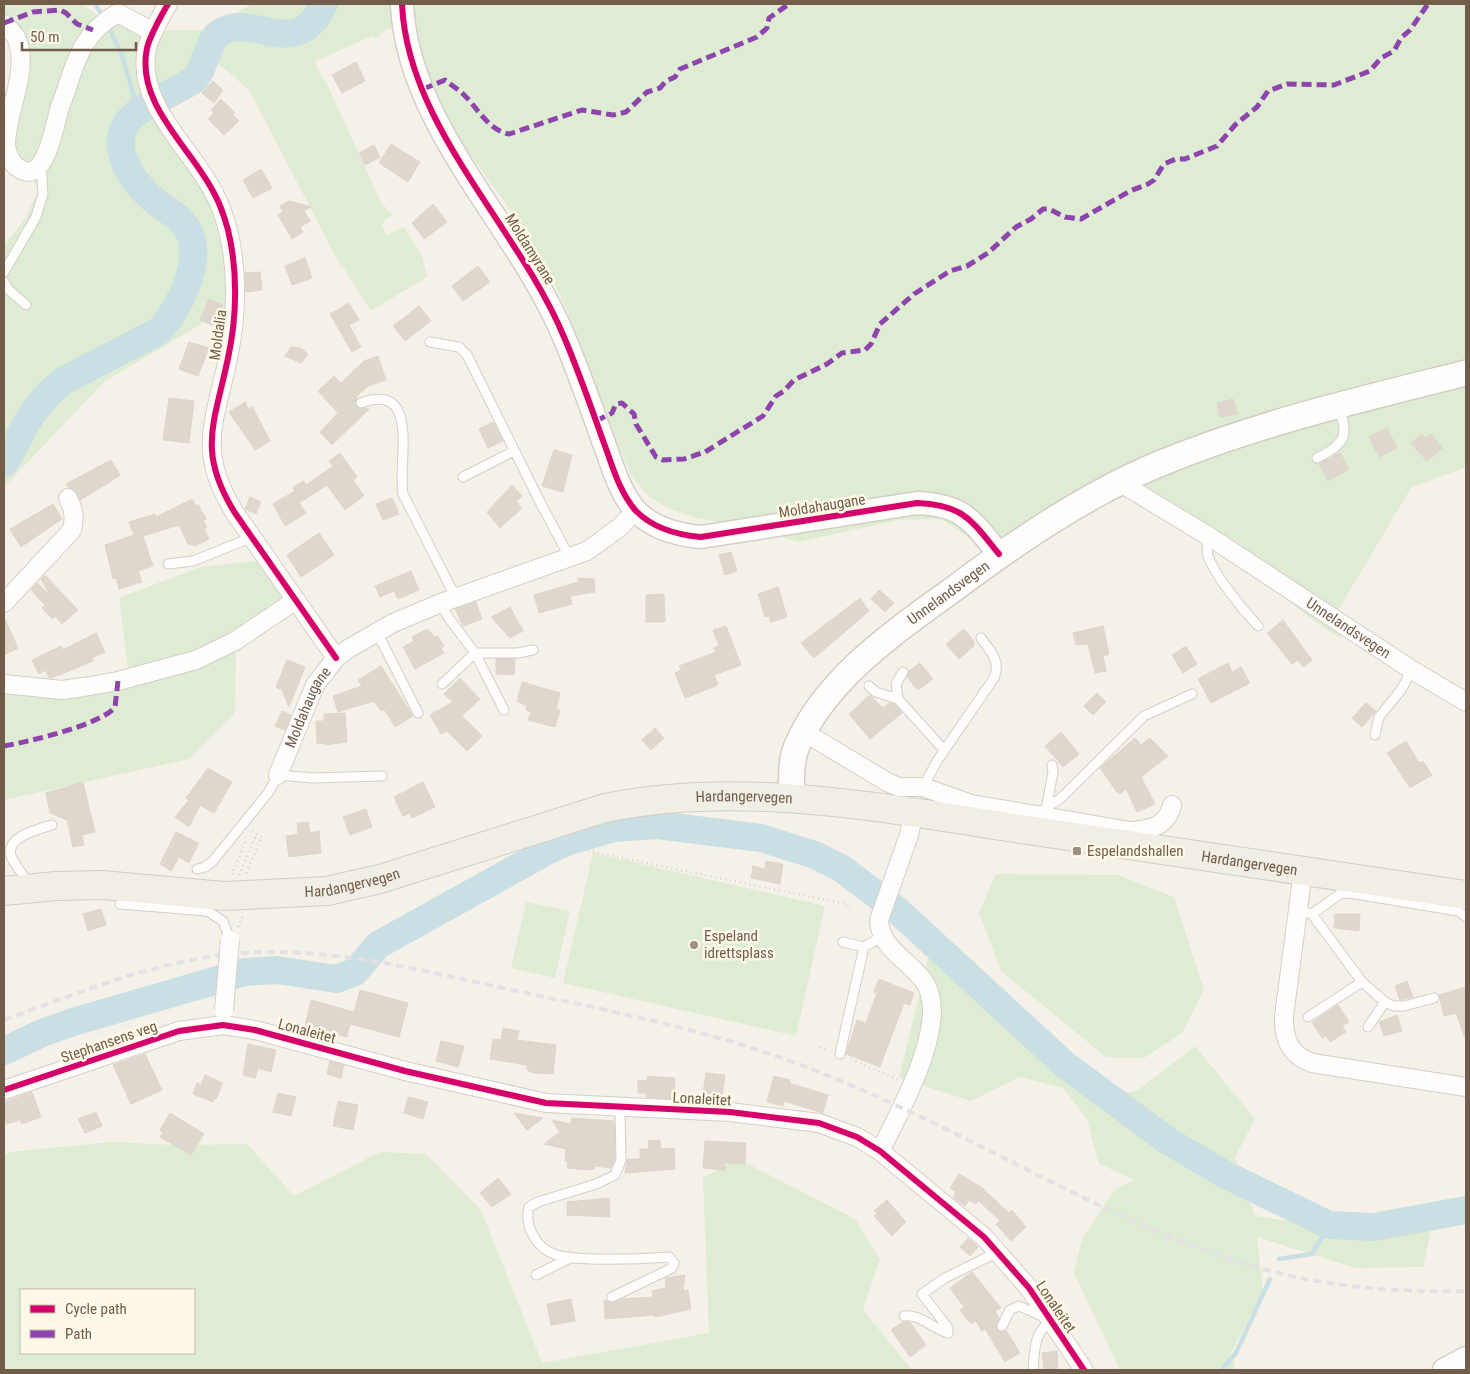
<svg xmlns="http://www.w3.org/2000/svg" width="1470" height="1374" font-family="'Roboto Condensed',sans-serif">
	<rect width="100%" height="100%" fill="#f5f1e8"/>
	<path fill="#deecd3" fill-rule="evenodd" d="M4,4H82L104,20L113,12L151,31L206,30L252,4H1466V467L1411,488L1334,617L1342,639L1318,624L1158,500L1132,484L985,548L941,519L899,520L798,542L752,527L696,518L671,509L649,497L632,477L616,441L567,310L549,273L521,225L451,128L431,89L414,23L387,30L375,39L372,36L314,62L327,84L381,202L392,215L384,221L382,226L387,235L404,227L422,256L427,277L371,311L343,267H341L249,90L218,63L184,101L166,111L232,237L233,305L104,382L4,487V245L25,219L38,191L33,178L4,157V96L15,82L17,74L4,17Z
		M264,560L290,604L236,644L235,713L189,759L4,800V688L129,676L119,598L200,567Z
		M593,853L825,906L796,1036L563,983Z
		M996,874L1118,875L1174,897L1204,990L1182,1033L1144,1058L1106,1057L1001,971L979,913Z
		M526,902L570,911L555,978L511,968Z
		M931,947L965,964L997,1009L1095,1096L1137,1091L1195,1046L1255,1119L1235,1157L1255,1216L1378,1235L1431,1230L1423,1267L1355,1268L1257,1237L1263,1291L1231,1353L1236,1370H1120L1074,1273L1082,1239L1114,1190L1134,1180L1098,1163L1087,1119L1063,1088L1020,1077L971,1101L899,1078Z
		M111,1142L176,1145L247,1144L294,1196L380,1152L426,1154L481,1210L542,1363L709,1333L703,1178L738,1159L855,1219L880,1259L863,1310L912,1370H4V1155L10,1152ZM21,1290H194V1353H21Z"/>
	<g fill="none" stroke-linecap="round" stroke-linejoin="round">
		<path stroke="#cadfe4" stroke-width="4.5" d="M95,4L103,17
			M107,24L122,55L134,97L140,111
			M1279,1259L1312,1254L1329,1225
			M1222,1370L1236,1353L1270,1279"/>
		<path stroke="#cadfe4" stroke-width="28" d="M4,463C13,451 17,439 25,426C34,409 48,393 63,381L159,331C180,309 206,255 186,227C180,217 169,212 160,205C136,188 105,147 130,119C147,101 175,93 195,79C205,67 208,43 217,35C249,7 295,66 324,4
			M4,1051L42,1033L73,1022L245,972L277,970L336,979L355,972L378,945L549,850L569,841L614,828L657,825L761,838L815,855L841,868L898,911L1064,1064L1168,1141L1226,1175L1329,1225L1374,1227L1466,1210"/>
	</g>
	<path fill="#ded7ce" stroke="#ded6ca" d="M356,62L365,81L342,93L332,75Z
		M213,81L223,90L214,103L202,93Z
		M221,99L235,113L233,115L239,121L224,135L208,119L214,113L211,110Z
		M391,144L420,162L408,182L379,163Z
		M374,145L380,157L365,165L359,153Z
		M261,169L272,188L253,198L243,180Z
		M289,201L311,207L304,211L310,221L300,227L303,232L292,239L278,215L283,212L280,206Z
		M433,204L447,222L424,239L412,223Z
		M305,258L312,278L292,285L285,266Z
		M478,266L490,282L463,301L452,286Z
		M260,272L262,290L246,292L245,273Z
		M209,299L223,305L214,326L200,320Z
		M349,303L359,320L349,325L361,347L352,352L330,314Z
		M419,306L431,321L405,341L393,326Z
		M189,342L209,348L198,376L179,369Z
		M291,347L300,348L308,354L301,363L285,356Z
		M378,356L386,380L368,386L357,396L355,404L357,407L369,409L332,445L320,432L338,413L318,391L334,376L341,383L364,361Z
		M169,398L194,401L189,443L163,440Z
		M1233,399L1237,414L1220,417L1217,403Z
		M245,402L249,410L252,406L270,441L255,450L229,412Z
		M493,422L503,441L488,448L479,429Z
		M1387,428L1397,448L1379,457L1369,437Z
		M1422,434L1425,438L1431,434L1442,448L1427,461L1411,443Z
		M554,450L572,455L563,492L542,486Z
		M340,453L357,477L353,480L364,496L345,510L327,485L299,503L306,513L285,526L273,504L295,491L293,487L304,481L306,485L333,466L329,461Z
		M1340,453L1349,469L1328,481L1319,464Z
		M111,460L120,475L110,482L80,500L74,490L68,487L66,484Z
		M512,485L522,496L516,501L522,508L500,528L487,512Z
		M250,497L261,502L256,514L245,509Z
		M392,498L399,514L383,520L376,504Z
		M192,499L196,506L198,504L206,519L203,520L207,527L204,529L209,539L195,546L188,544L179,525L143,536L153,566L138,571L142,582L119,589L116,578L113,579L105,545L134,535L129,522L155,514L156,517Z
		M53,504L62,519L21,547L10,529Z
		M319,533L334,555L301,577L287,555Z
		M731,552L737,571L725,575L719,555Z
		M411,571L419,590L398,599L394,591L380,597L375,586Z
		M45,575L78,610L62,624L55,616L52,619L42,608L45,605L31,590L37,583L50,595L41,579Z
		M578,578L594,579L595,592L570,596L572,604L539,613L534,595L578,582Z
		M778,587L787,617L771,622L769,616L765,617L758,594Z
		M879,590L894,603L885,612L871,599Z
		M664,594L665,622H646V595Z
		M860,598L869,611L814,658L801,643Z
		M476,602L482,619L463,626L455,609Z
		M510,607L523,631L510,638L491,617Z
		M4,617L18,648L4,655Z
		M1283,620L1312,660L1303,667L1298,660L1292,664L1267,633Z
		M726,626L741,665L714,675L718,684L716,686L685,698L675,673L681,670L679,666L716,652L714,648L719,646L713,630Z
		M1103,626L1109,654L1103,656L1106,671L1095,673L1088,644L1076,645L1073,633Z
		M427,629L435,637L438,636L444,646L441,648L444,653L415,669L403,647L414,641L412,637Z
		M964,629L974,641V646L959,659L946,644Z
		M96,633L105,652L92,658L93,661L52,678H49L46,670L39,674L32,660L61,646L63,650Z
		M1186,646L1197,664L1183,673L1172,655Z
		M496,659H515L514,675L496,674Z
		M287,660L305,667L289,707L282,690L276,687Z
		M920,663L933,679L918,690L907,677L909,671Z
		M1228,663L1232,672L1241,667L1250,683L1211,703L1198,679Z
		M381,666L413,716L395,727L384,709L381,711L374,701L338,712L333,696L362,686L358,680Z
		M460,678L480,699L462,716L482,736L467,751L447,731L441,734L430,715L453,702L444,694Z
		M522,682L560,693L556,709L560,710L555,727L528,720L531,712L526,710L527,706L517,701Z
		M1097,693L1106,702L1093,715L1084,706Z
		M870,695L883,708L889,703L894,704L902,713L870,739L849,714Z
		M1366,703L1376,711L1362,727L1352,718Z
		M282,711L291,715L285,730L275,726Z
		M345,713L347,742L325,745V743L317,744L316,721H324V714Z
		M655,728L664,738L651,750L642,740Z
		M1061,732L1079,754L1063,767L1045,746Z
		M1135,738L1141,745L1150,738L1168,756L1141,777L1155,804L1137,812L1126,789L1120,794L1116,791L1100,768Z
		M1406,741L1419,763L1423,761L1432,775L1410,788L1387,753Z
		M208,768L232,782L214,813L200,805L189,827L175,817L189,800L186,798Z
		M83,782L95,832L82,835L84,845L73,847L67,820L50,813L46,793Z
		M423,782L435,807L412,818L410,813L403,816L394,797Z
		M366,809L372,827L350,835L343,817Z
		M308,822L310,833L319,831L321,853L289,857L286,836L298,834L297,823Z
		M176,832L199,843L189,863L179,857L171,871L160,864Z
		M766,861L783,864L780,884L751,878L753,866L765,869Z
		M101,909L106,925L88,931L83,914Z
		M1335,914H1360L1359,931L1334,928Z
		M879,979L914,993L910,1005L904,1003L880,1067L846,1054L857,1020L866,1023L877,993L874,992Z
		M1407,981L1413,997L1400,1000L1395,986Z
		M1466,987V1036H1464L1456,1013L1444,1016L1439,995Z
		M360,990L408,1003L399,1037L350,1024L347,1037L305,1026L311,1000L354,1012Z
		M1338,1005L1349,1022L1342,1026L1346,1032L1330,1042L1326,1036L1322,1038L1312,1022Z
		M1397,1015L1402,1031L1384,1036L1379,1022Z
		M503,1028L519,1031L517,1040L556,1045L553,1074L533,1073L527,1070V1065L490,1059L493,1039L501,1040Z
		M441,1041L464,1046L458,1067L436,1061Z
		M248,1044L276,1050L271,1072L258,1068L255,1078L243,1075Z
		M145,1054L162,1090L131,1104L113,1065Z
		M330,1061L344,1065L341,1078L327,1074Z
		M706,1073L725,1075L722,1097L703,1094Z
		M205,1075L223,1083L216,1099L214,1098L213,1102L193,1094L197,1083L201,1085Z
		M647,1076L675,1078L674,1099L646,1097V1093H638V1080L647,1081Z
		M774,1076L790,1080L789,1083L828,1095L823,1113L784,1101L783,1106L767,1102Z
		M32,1092L41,1117L22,1124L20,1120L7,1124L4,1116V1102Z
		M278,1093L296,1097L291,1116L273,1112Z
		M408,1097L428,1102L423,1119L404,1113Z
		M338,1101L358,1105L353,1130L333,1126Z
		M96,1112L102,1126L85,1133L78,1119Z
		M170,1113L204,1134L191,1155L160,1137L163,1132L160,1130Z
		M514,1113L543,1118L527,1130Z
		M572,1118L614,1121L615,1159L611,1168L595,1166L594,1169L587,1170L567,1168L568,1161H565L566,1149L544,1144L560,1132L552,1120L571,1124Z
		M660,1140L661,1149L674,1148L675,1169L625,1173L627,1159H640V1149H649L648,1141Z
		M705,1141L746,1143L745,1164L725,1163V1170L703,1168Z
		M959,1174L981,1187L1009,1213L1012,1210L1026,1227L1011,1241L996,1224L1000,1221L978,1200L976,1204L969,1200L965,1206L955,1199L953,1198L956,1192L950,1188Z
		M498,1178L511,1194L492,1207L480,1193Z
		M609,1198L610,1217L567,1215V1202Z
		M887,1200L906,1222L892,1236L874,1216L877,1214L874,1211Z
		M968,1238L978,1247L970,1256L960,1247Z
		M972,1272L1001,1308L995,1311L999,1318L997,1329L1002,1332L1006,1330L1020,1353L1005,1362L985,1329L982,1331L976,1321L971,1324L960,1310L964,1307L950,1288Z
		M685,1275L683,1291L688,1290L691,1309L655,1317V1315L605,1319L604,1300L612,1303L622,1299L653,1297L652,1291L666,1288L665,1278Z
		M571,1299L575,1321L551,1325L547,1304Z
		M903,1322H910L926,1345L910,1357L891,1330Z
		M1057,1351L1058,1368L1044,1370L1042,1353Z"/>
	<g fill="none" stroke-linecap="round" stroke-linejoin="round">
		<g stroke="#d4cec7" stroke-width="11">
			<path id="service" d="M4,272L36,217L43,194L41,164
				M4,282L8,289L26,305
				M430,342L459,347L467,355L541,504L570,558
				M361,403C422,381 397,464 403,494L456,598
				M1317,458C1345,444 1350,436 1338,406
				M463,477L514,451
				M1210,537C1207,543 1206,549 1208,556C1215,576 1243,610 1258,626
				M168,564L193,561L253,537
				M441,603L448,617L475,653L504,710
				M375,632L383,644L418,713
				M442,684L475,653H518L533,650
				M869,686L876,692L898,699L944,750
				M898,699L896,684L903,672
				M1375,735L1379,717L1401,690L1412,670
				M923,787L937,761L994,678C1001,661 991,652 981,638
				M1047,805L1053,772L1052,765
				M1038,813L1061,798L1144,716L1192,694
				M197,869L205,867L212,862L268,793L278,775L313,778L382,776
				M29,885C24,875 17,868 12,858C2,838 38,829 52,825
				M120,904L207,911L223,921L230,940
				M1297,910L1312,914L1362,982L1385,1002L1394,1006H1404L1434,998
				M1312,914L1340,894L1350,893L1458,911L1466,917
				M843,942L864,947L881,937
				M1308,1017L1362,982
				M1368,1027L1385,1002
				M840,1054L864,947
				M536,1275L572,1257
				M612,1297L664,1272L672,1268L674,1263L669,1257C642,1259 577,1262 554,1254C536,1248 524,1225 529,1207L538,1202L596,1184L615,1175L621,1160L620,1108
				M904,1316C921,1314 933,1329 948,1333V1328L922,1294L945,1278L998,1252
				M1002,1326L1010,1310L1019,1306L1051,1320C1033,1335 1035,1349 1033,1370"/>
		</g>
		<g stroke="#d4cec7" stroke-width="20">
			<g id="minor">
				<path d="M168,4C160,18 151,33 147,48C135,105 193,149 215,195C221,206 225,219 228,230C238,271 237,317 228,358C215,422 196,451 235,513L336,658"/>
				<path d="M4,24C9,29 16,34 18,42C28,74 7,111 6,143C6,151 10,162 17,167C46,190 55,121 60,107C76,66 77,36 118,13L153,32"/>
				<path id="s1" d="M1119,482L1210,537L1412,670L1466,702"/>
				<path d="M4,603L72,530C75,517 74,510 68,498"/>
				<path d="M4,684L62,690L84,687L118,681L196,660L235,641L296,600"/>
				<path d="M804,732L887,782L899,787H923L971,804L1130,831C1149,830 1167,827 1172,805"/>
				<path id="s2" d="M278,775L315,685L336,658L348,649L393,623L441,603L587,551L620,527L636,510"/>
				<path d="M1303,871L1284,1016C1283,1038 1290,1055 1312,1063L1466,1087"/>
				<path d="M4,1090L179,1031L223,1025L255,1030L405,1071L546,1103L730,1112L819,1123L857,1137L880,1151L984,1237L1029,1288L1084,1370"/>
				<path d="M880,1151C899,1113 953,1018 923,980C907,959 880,948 879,920L909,835L914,812"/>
			</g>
		</g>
		<g stroke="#d4cec7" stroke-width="25">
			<path id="tertiary" d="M402,4C407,126 519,228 564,337C579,372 592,410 605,446C613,468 620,493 636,511C654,529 677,535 701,537L917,503C964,505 971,520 999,554
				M1444,1370L1466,1358"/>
		</g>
		<g stroke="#d3cdc3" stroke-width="28">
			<g id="secondary">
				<path id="s3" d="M791,798C792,783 790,763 796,748C824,680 893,633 951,591C1015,543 1085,495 1159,464C1258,423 1363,399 1466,373"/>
			</g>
		</g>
		<g stroke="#d4cdc5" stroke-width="30">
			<g id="primary">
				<path id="s4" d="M4,891L56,886L102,885L223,896L327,891L380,879L605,808C747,779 893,810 1034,831C1178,853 1322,874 1466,895"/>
			</g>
		</g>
		<path stroke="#d6d0ca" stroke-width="2.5" stroke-dasharray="1 4" stroke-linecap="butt" d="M588,851L846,904L850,910
			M246,873L262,837L251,831
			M234,874L232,873L247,839
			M239,875L255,838L260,840
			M238,927L243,916
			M820,1047L829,1050
			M851,1059L898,1080"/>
		<use href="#service" stroke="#fefdfc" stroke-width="9"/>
		<use href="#minor" stroke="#fefdfc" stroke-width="18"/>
		<use href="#tertiary" stroke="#fefdfc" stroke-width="22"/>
		<use href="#secondary" stroke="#fefdfc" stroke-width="25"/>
		<use href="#primary" stroke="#f1eee5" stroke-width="28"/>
		<path stroke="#e4e1e4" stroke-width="4" stroke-dasharray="8 5" stroke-linecap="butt" d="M4,1020C81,992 157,960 240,953C328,947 412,968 498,987C568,1002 639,1016 708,1035C775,1053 840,1079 902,1108C1030,1167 1167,1252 1305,1279C1359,1289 1412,1292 1466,1291"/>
		<g stroke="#d4cec7" stroke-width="20" stroke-linecap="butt">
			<path id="minor-bridge" d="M224,1010L230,940"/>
		</g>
		<use href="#minor-bridge" stroke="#fefdfc" stroke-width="18"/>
		<path stroke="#8e44ad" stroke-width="5" stroke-dasharray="10 5" stroke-linecap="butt" d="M4,23L33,12L60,10L66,13L77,24L93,30
			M423,89L445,80C450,84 456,88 461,92C477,106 487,130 509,134L582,110L613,115L626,112L647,92L660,88L666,81L675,77L680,69L757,37L767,28L769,18L789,4
			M596,421L612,413L616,404L622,403L634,414L636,424L656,457L663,460L684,459L705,452L763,416L776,396L784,391L794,380L827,364L842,353L865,350L871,344L880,324L914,294L950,271L967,266L988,253L1016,227L1031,219L1043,209H1049L1065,217L1081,219L1130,191L1148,184L1154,180L1164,164L1176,159H1185L1217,146L1235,125L1257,107L1268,91L1287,84L1334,85L1370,71L1381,58L1394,51L1401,38L1410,30L1428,4
			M4,746C27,742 101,725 115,707L118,681"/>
		<g stroke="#fef8e8" stroke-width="9">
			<path id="cycleway" d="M168,4C160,18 151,33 147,48C135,105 193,149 215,195C221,206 225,219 228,230C238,271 237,317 228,358C215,422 196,451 235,513L336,658
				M402,4C407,126 519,228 564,337C579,372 592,410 605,446C613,468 620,493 636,511C654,529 677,535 701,537L917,503C964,505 971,520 999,554
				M4,1090L179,1031L223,1025L255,1030L405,1071L546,1103L730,1112L819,1123L857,1137L880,1151L984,1237L1029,1288L1084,1370"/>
		</g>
		<use href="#cycleway" stroke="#d6006c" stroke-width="6"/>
	</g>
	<g fill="#9f9181" stroke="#fef8e8" stroke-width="2">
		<rect x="1072" y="846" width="10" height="10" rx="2.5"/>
		<circle cx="694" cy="945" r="5"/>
	</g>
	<g text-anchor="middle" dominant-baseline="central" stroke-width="5" stroke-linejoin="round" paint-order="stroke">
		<g font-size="15" fill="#715d4a" stroke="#fef8e8">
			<text transform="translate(530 249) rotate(58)">Moldamyrane</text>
			<text transform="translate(218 335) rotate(-82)">Moldalia</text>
			<text transform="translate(822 506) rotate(-9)">Moldahaugane</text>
			<text stroke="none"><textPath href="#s3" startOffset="271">Unnelandsvegen</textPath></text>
			<text stroke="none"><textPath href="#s1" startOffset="272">Unnelandsvegen</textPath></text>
			<text stroke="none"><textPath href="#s2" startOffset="74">Moldahaugane</textPath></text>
			<text stroke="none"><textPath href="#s4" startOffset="754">Hardangervegen</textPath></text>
			<text stroke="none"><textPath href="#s4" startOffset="1264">Hardangervegen</textPath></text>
			<text stroke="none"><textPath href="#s4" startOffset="350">Hardangervegen</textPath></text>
			<text transform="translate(307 1031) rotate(15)">Lonaleitet</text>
			<text transform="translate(109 1042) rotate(-19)">Stephansens veg</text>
			<text transform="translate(702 1099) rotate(3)">Lonaleitet</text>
			<text transform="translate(1056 1307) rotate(56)">Lonaleitet</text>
		</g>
		<g font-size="15" fill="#715d4a" stroke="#fef8e8" text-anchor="start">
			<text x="1087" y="851">Espelandshallen</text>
			<text x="704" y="936">Espeland<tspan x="704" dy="17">idrettsplass</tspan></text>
		</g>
	</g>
	<rect width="1470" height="1374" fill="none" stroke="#715d4a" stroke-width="10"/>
	<rect x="20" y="1289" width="175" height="65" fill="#fef8e8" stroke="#c6baa9"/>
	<rect x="30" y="1305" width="25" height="8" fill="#d6006c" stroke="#c6baa9"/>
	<text x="65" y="1314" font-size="15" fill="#715d4a">Cycle path</text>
	<rect x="30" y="1330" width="25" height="8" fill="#8e44ad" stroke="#c6baa9"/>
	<text x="65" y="1339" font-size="15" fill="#715d4a">Path</text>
	<path d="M22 42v8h114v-8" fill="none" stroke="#715d4a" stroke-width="2.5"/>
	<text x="30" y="42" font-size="15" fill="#715d4a" stroke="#fef8e8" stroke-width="4" paint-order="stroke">50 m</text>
</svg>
